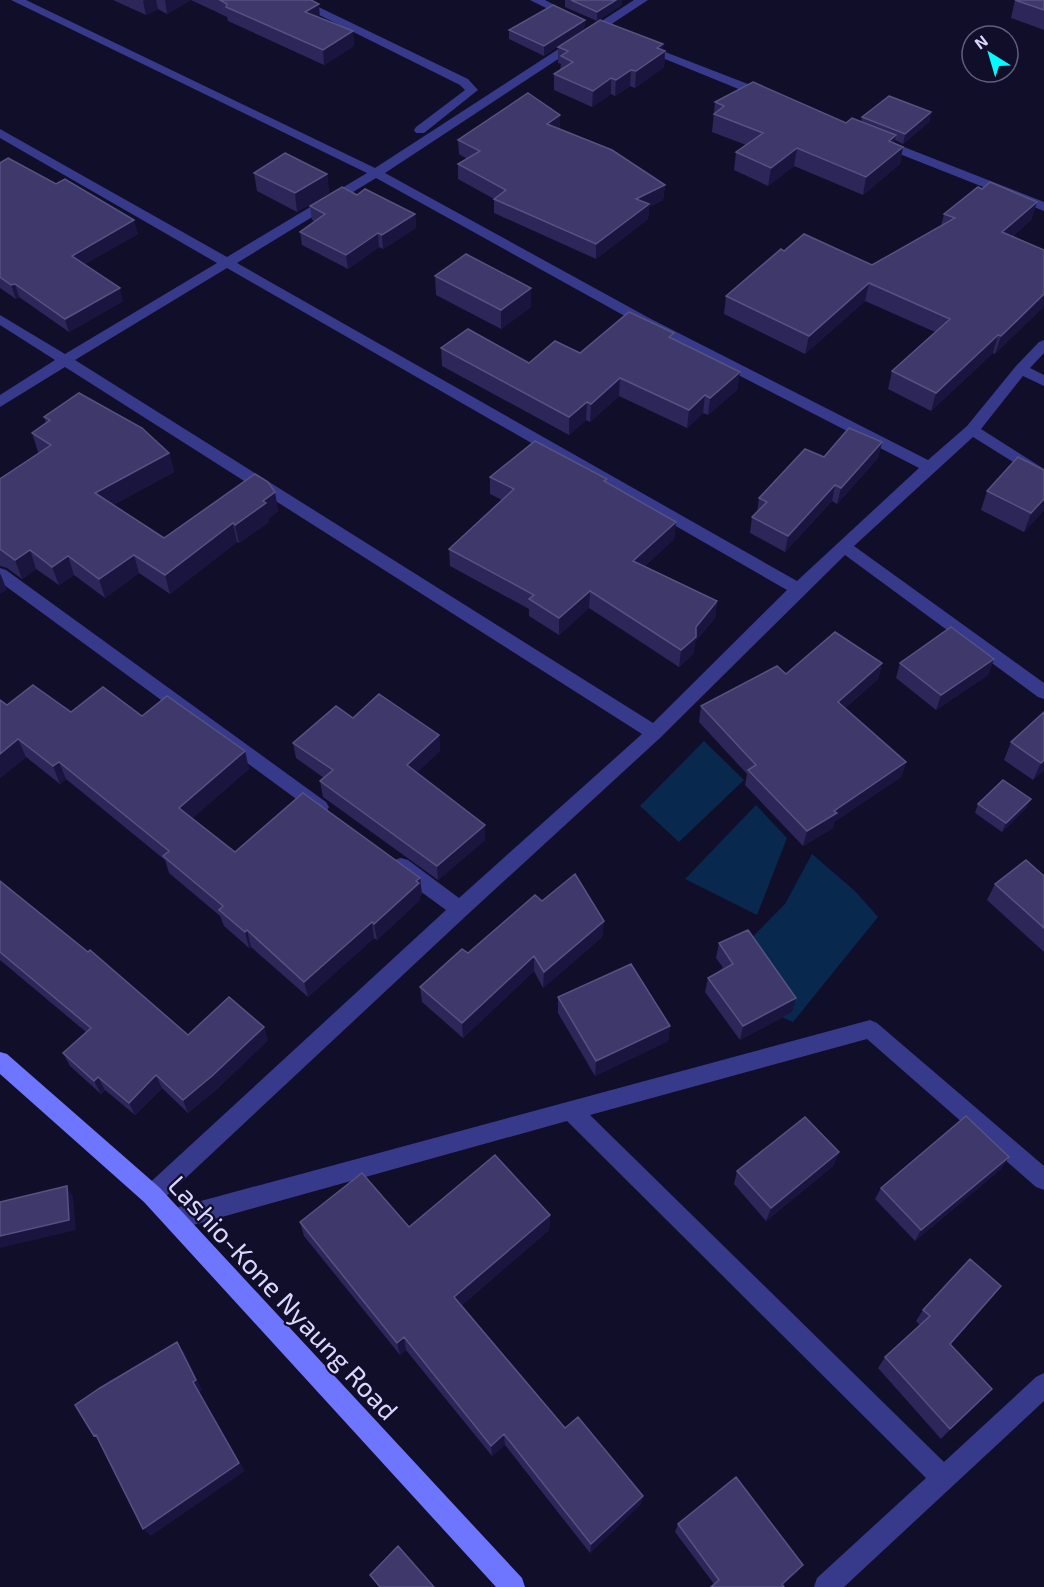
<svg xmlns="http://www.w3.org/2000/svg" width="1044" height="1587" font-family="'Exo 2',sans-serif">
	<rect width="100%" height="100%" fill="#110e29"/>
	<path fill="#09284e" d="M704,741L744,780L679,842L640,806Z
		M756,805L787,838L757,915L685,879Z
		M812,854L856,892L878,917L793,1022L706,984L785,904Z"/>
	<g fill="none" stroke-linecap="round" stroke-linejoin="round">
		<path fill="#373a8b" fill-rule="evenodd" d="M11,0H26L375,168L634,0H648L385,173L651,319L928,460L967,426L1016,366L1039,342L1044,340V353L1030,368L1044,375V386L1023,376L981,429L1044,469V481L973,437L854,546L1044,683V699L1038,697L845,555L660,738L467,915L160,1202L152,1205L144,1202L141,1195L144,1188L446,910L394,872L392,866L394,860L401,858L408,860L459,898L642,734L65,367L0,407V395L55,360L0,325V315L65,354L217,263L0,138V129L227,257L367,173ZM376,178L641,325L919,468L797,581L237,263ZM227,268L787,590L653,723L75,360Z
			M289,0H304L468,79L478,90L424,133H416L414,130L416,127L465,90L460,85Z
			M530,0H545L578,17L572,20L568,19Z
			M642,43L771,93L773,96L767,100L763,99L638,48V44Z
			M881,138L1044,202V211L877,145L875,142L877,139Z
			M0,568L6,570L326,802L329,807L326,812L320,814L314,812L0,582Z
			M870,1020L877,1023L1044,1166V1190L1036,1187L867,1039L590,1115L944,1462L1036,1377L1044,1373V1401L844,1587H814L817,1578L926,1478L567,1121L175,1230L167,1226L164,1219L167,1212L175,1208Z"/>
		<path fill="#6e76ff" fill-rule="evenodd" d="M0,1052L7,1054L160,1188L522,1578L525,1587H496L144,1202L0,1074Z"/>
	</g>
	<path fill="#2c2659" d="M113,0H311L320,18L353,31L354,46L324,65L228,21L227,17L191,0L167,14L158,9L146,15Z
		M565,0H622V5L597,21L565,7Z
		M1015,0H1044V30L1011,18Z
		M585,20L584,29L544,56L509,39V30Z
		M663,44L662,50L665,51L664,67L635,88L630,86L615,96L611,94L592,107L554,90V74L560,70L561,64L558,63V47Z
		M715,102L846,123L861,122L862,117L931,112L929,122L903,144L895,140L894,143L903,147L900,164L863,195L794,166L768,186L734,170L736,152L746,145L712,132Z
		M560,115V129L665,185L663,200L649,207L648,219L596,259L494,213V199L458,179V164L467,159L459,154L458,140Z
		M0,163L138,234L85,264L123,301L69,332L19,297L16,299L0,288Z
		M254,173L327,174L329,193L297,212L257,191Z
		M982,189L1037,202L1031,220L1013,236L1044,250L995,354L993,353L931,411L888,389L892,371L935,332L865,301L805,354L724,314L726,296L784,251L872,265L941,226L944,214Z
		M357,195L415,214L416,228L383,249L379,247L348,269L302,245L300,232L314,221L312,220L310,206Z
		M435,276L531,307L501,329L436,295Z
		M673,339L740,372L737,390L708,415L703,413L687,428L619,396L590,422L586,420L569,435L442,366L441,348L529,363L580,353Z
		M44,417L169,453L174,472L113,505L164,538L275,492L278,511L269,518V522L239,543L237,542L170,594L139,573L105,598L74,575L59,585L36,569L22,579L7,568L0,566V479L39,453L38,452L32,433L46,423Z
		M882,442L878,458L837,504L832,501L785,552L750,533L752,517L757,513L759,498L824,457Z
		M1044,470V510L1024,532L981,510L987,491Z
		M490,477L607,482L676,522L674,539L645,566L717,601L715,618L695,642L693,654L679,667L589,608L559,635L529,616V609L450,566L449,549L502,500L490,494Z
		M994,659L988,675L936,710L896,678L900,663Z
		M882,663L878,679L845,708L906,762L901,777L834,822L833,828L803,846L745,785L747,774L699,722L701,706L786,674Z
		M0,700L7,705L71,712L142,716L245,751L249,769L192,818L235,852L420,878L422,895L420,896V900L377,940L374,938L308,997L251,947L249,948L224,926L220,916L169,873L165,860L66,779L60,784L26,757L0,778Z
		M1044,712V770L1033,780L1004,760L1011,742Z
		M353,718L439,735L440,751L416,773L485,840L438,880L323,797L320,781L324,778L296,758L293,743Z
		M978,804L1027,807L1002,832L975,813Z
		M1044,876V952L987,900L995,884Z
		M0,881L188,1035L268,1040L217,1089L188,1113L162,1088L135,1115L105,1090L101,1094L70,1066L63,1053L86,1032L0,960Z
		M542,901L604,921L602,937L543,988L534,971L463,1038L422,1002L420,987Z
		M719,943L792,1012L740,1040L705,992L708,978L724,969L716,958Z
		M558,997L670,1026L668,1041L595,1076L558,1013Z
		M839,1152L833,1166L766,1221L734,1184L737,1171Z
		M1009,1157L1001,1169L915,1241L875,1199L881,1188Z
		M550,1215L549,1230L462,1305L565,1428L643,1496L640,1505L590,1553L505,1445L492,1456L406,1350L400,1355L304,1236L300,1222L409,1227Z
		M1001,1286L992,1297L950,1345L992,1389L941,1439L878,1368L885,1357L920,1325L916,1321L923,1310Z
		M678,1524L803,1565L797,1572L783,1585L714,1584L675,1532Z"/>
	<path fill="#19153e" d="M145,0H156L158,9L146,15L143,1Z
		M165,0H191L167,14Z
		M616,0H622V5L597,21V12Z
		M319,4L320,18L305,12Z
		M585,20L584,29L544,56V46Z
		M353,31L354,46L324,65L323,50Z
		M663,44L662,53L665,51L664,67L635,88L636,71L657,48Z
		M631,70L630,86L615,96L616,80Z
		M611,78V94L592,107L593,91Z
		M931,112L929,122L903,144L905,134Z
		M560,115V130L547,124Z
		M896,135L892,153L889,141Z
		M903,147L900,164L863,195L866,177Z
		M797,148L794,166L768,186L771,168Z
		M327,174L329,193L297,212L295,193Z
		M665,185L663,200L649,207L648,219L596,259V244L636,199Z
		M1037,202L1031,220L997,250L1002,232Z
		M415,214L416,228L383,249L382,235Z
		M134,220L138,234L75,270L72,256Z
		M378,233L379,247L348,269L346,255Z
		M869,283L865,301L805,354L809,336Z
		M15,284L19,297L16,299L11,285Z
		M120,288L123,301L69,332L65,319Z
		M531,288V307L501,329V310Z
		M1044,294V307L995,354L1001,336Z
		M998,335L993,353L931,411L936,393Z
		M740,372L737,390L708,415L710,398Z
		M620,378L619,396L590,422L591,404Z
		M705,395L703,413L687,428L689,410Z
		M587,402L586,420L569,435V417Z
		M882,442L878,458L837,504L841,488Z
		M169,453L174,472L100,512L95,493Z
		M835,485L832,501L785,552L788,536Z
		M275,492L278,511L269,518V522L239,543L235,525Z
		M1044,499V510L1024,532L1031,513Z
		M676,522L674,539L632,578L633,561Z
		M233,523L237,542L170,594L165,575Z
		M30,550L36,569L22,579L15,560Z
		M134,555L139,573L105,598L99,579Z
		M68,556L74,575L59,585L52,567Z
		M0,573L7,590L0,594Z
		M590,591L589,608L559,635V618Z
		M717,601L715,618L695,642L693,654L679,667L681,650L696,627Z
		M994,659L988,675L936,710L941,695Z
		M882,663L878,679L834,717L838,702Z
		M439,735L440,751L408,781L407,765Z
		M18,739L26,757L0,778V754Z
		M245,751L249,769L185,825L179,808Z
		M1044,760V770L1033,780L1041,763Z
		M59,762L66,779L60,784L53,766Z
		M906,762L901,777L834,822L833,828L803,846L807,831L834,811Z
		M1031,799L1027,807L1002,832L1006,823Z
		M485,825V840L438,880L437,866Z
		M420,878L422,895L420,896V900L377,940L374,924Z
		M604,921L602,937L543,988L544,972Z
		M372,922L374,938L308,997L304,982Z
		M247,930L251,947L249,948L245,932Z
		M534,956V971L463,1038L462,1023Z
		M796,998L792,1012L740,1040L743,1026Z
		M670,1026L668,1041L595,1076L596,1061Z
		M264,1027L268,1040L217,1089L188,1113L183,1100Z
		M156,1075L162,1088L135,1115L129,1103Z
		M98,1077L105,1090L101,1094L94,1081Z
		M839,1152L833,1166L766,1221L771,1208Z
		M1009,1157L1001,1169L915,1241L921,1230Z
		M67,1186L73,1197L76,1230L0,1248V1236Z
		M550,1215L549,1230L456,1310L454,1297Z
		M1001,1286L992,1297L941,1355L950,1344Z
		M404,1337L406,1350L400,1355L397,1343Z
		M177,1342L184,1352L202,1390L200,1392L245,1471L151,1536L143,1529L193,1382Z
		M992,1389L982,1399L941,1439L950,1429Z
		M504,1434L505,1445L492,1456L491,1446Z
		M643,1496L640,1505L590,1553L591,1544Z
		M803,1565L797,1572L780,1587L782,1584Z"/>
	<path fill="#3e396a" stroke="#565282" stroke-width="1.5" d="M220,0H311L319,4L305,12L353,31L323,50L226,7L227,4Z
		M571,0H616L597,12Z
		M1015,0H1044V10Z
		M553,5L585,20L544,46L509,30Z
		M600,20L663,44L657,48L665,51L636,71L631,70L616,80L611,78L593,91L554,74L573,62L561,56L568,51L558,47Z
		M753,82L846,123L852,118L896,135L889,141L903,147L866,177L797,148L771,168L736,152L763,133L714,114L724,106L715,102Z
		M528,93L560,115L547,124L612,150L665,185L636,199L649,204L596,244L494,199L506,190L458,164L480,151L458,140Z
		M889,96L931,112L905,134L862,117Z
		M285,153L327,174L295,193L254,173Z
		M8,158L56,184L65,179L134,220L72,256L120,288L65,319L15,284L11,285L0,277V163Z
		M990,182L1037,202L1002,232L1044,250V294L1001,336L998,335L936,393L892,371L950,319L869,283L809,336L726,296L781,249L784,251L804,234L872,265L955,218L944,214L978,187L982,189Z
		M342,187L357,195L365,189L415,214L382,235L378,233L346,255L300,232L325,214L310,206Z
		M466,254L531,288L501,310L435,276Z
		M629,312L674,333L669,337L740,372L710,398L705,395L689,410L620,378L591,404L587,402L569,417L441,348L468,329L529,363L555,341L580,353Z
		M79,393L142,428L169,453L95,493L164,538L255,474L268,482L275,492L263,501L266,503L235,525L233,523L165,575L134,555L99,579L68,556L52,567L30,550L15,560L0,549V479L51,445L32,433L50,420L44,417Z
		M849,428L882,442L841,488L835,485L788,536L752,517L767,502L759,498L805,449L824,457Z
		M535,441L607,479L604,481L676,522L633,561L717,601L696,627V637L681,650L590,591L559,618L529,599L534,595L449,549L514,489L490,477Z
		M1018,457L1044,470V499L1031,513L987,491Z
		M951,627L994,659L941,695L900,663Z
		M835,632L882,663L838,702L906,762L834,811L837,813L807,831L748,770L756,765L701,706L777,666L786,674Z
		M33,685L71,712L103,687L142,716L167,696L245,751L179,808L235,852L303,793L420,878L416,881L419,883L374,924L372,922L304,982L247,930L245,932L219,910L223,906L163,856L169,851L59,762L53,766L18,739L0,754V700L7,705Z
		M379,694L439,735L407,765L485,825L437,866L320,781L333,770L293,743L336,706L353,718Z
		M1044,712V760L1041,763L1011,742Z
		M1003,780L1031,799L1006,823L978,804Z
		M1026,860L1044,876V928L995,884Z
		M575,874L604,921L544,972L534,956L462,1023L420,987L462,949L468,953L535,895L542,901Z
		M0,881L88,952L90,950L188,1035L229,997L264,1027L212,1076L183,1100L156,1075L129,1103L98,1077L94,1081L63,1053L91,1028L0,952Z
		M748,930L796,998L743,1026L708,978L733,964L719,943Z
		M631,964L670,1026L596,1061L558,997Z
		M966,1116L1009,1157L921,1230L881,1188Z
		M805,1117L839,1152L771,1208L737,1171Z
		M495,1155L550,1215L454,1297L565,1428L578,1417L643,1496L591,1544L504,1434L491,1446L404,1337L397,1343L300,1222L362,1173L409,1227Z
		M67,1186L69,1220L0,1236V1202Z
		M970,1259L1001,1286L950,1344L992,1389L950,1429L885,1357L930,1316L923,1310Z
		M177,1342L196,1380L193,1382L239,1463L143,1529L96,1435L94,1436L75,1405L100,1388Z
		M736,1477L803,1565L782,1584L784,1587H711L719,1580L678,1524Z
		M398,1546L434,1587H380L370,1575Z"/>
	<g text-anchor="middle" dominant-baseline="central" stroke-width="4.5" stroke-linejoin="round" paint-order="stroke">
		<g font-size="27" fill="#d8d7ff" stroke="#110e29">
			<text transform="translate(284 1297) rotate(47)">Lashio-Kone Nyaung Road</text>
		</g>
	</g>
	<g transform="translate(990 54) rotate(323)"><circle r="28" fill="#110e29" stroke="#615e7f" stroke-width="1.5"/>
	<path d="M0-4.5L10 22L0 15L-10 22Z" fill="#03fbff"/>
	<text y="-9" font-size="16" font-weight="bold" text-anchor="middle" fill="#d8d7ff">N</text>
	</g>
</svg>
